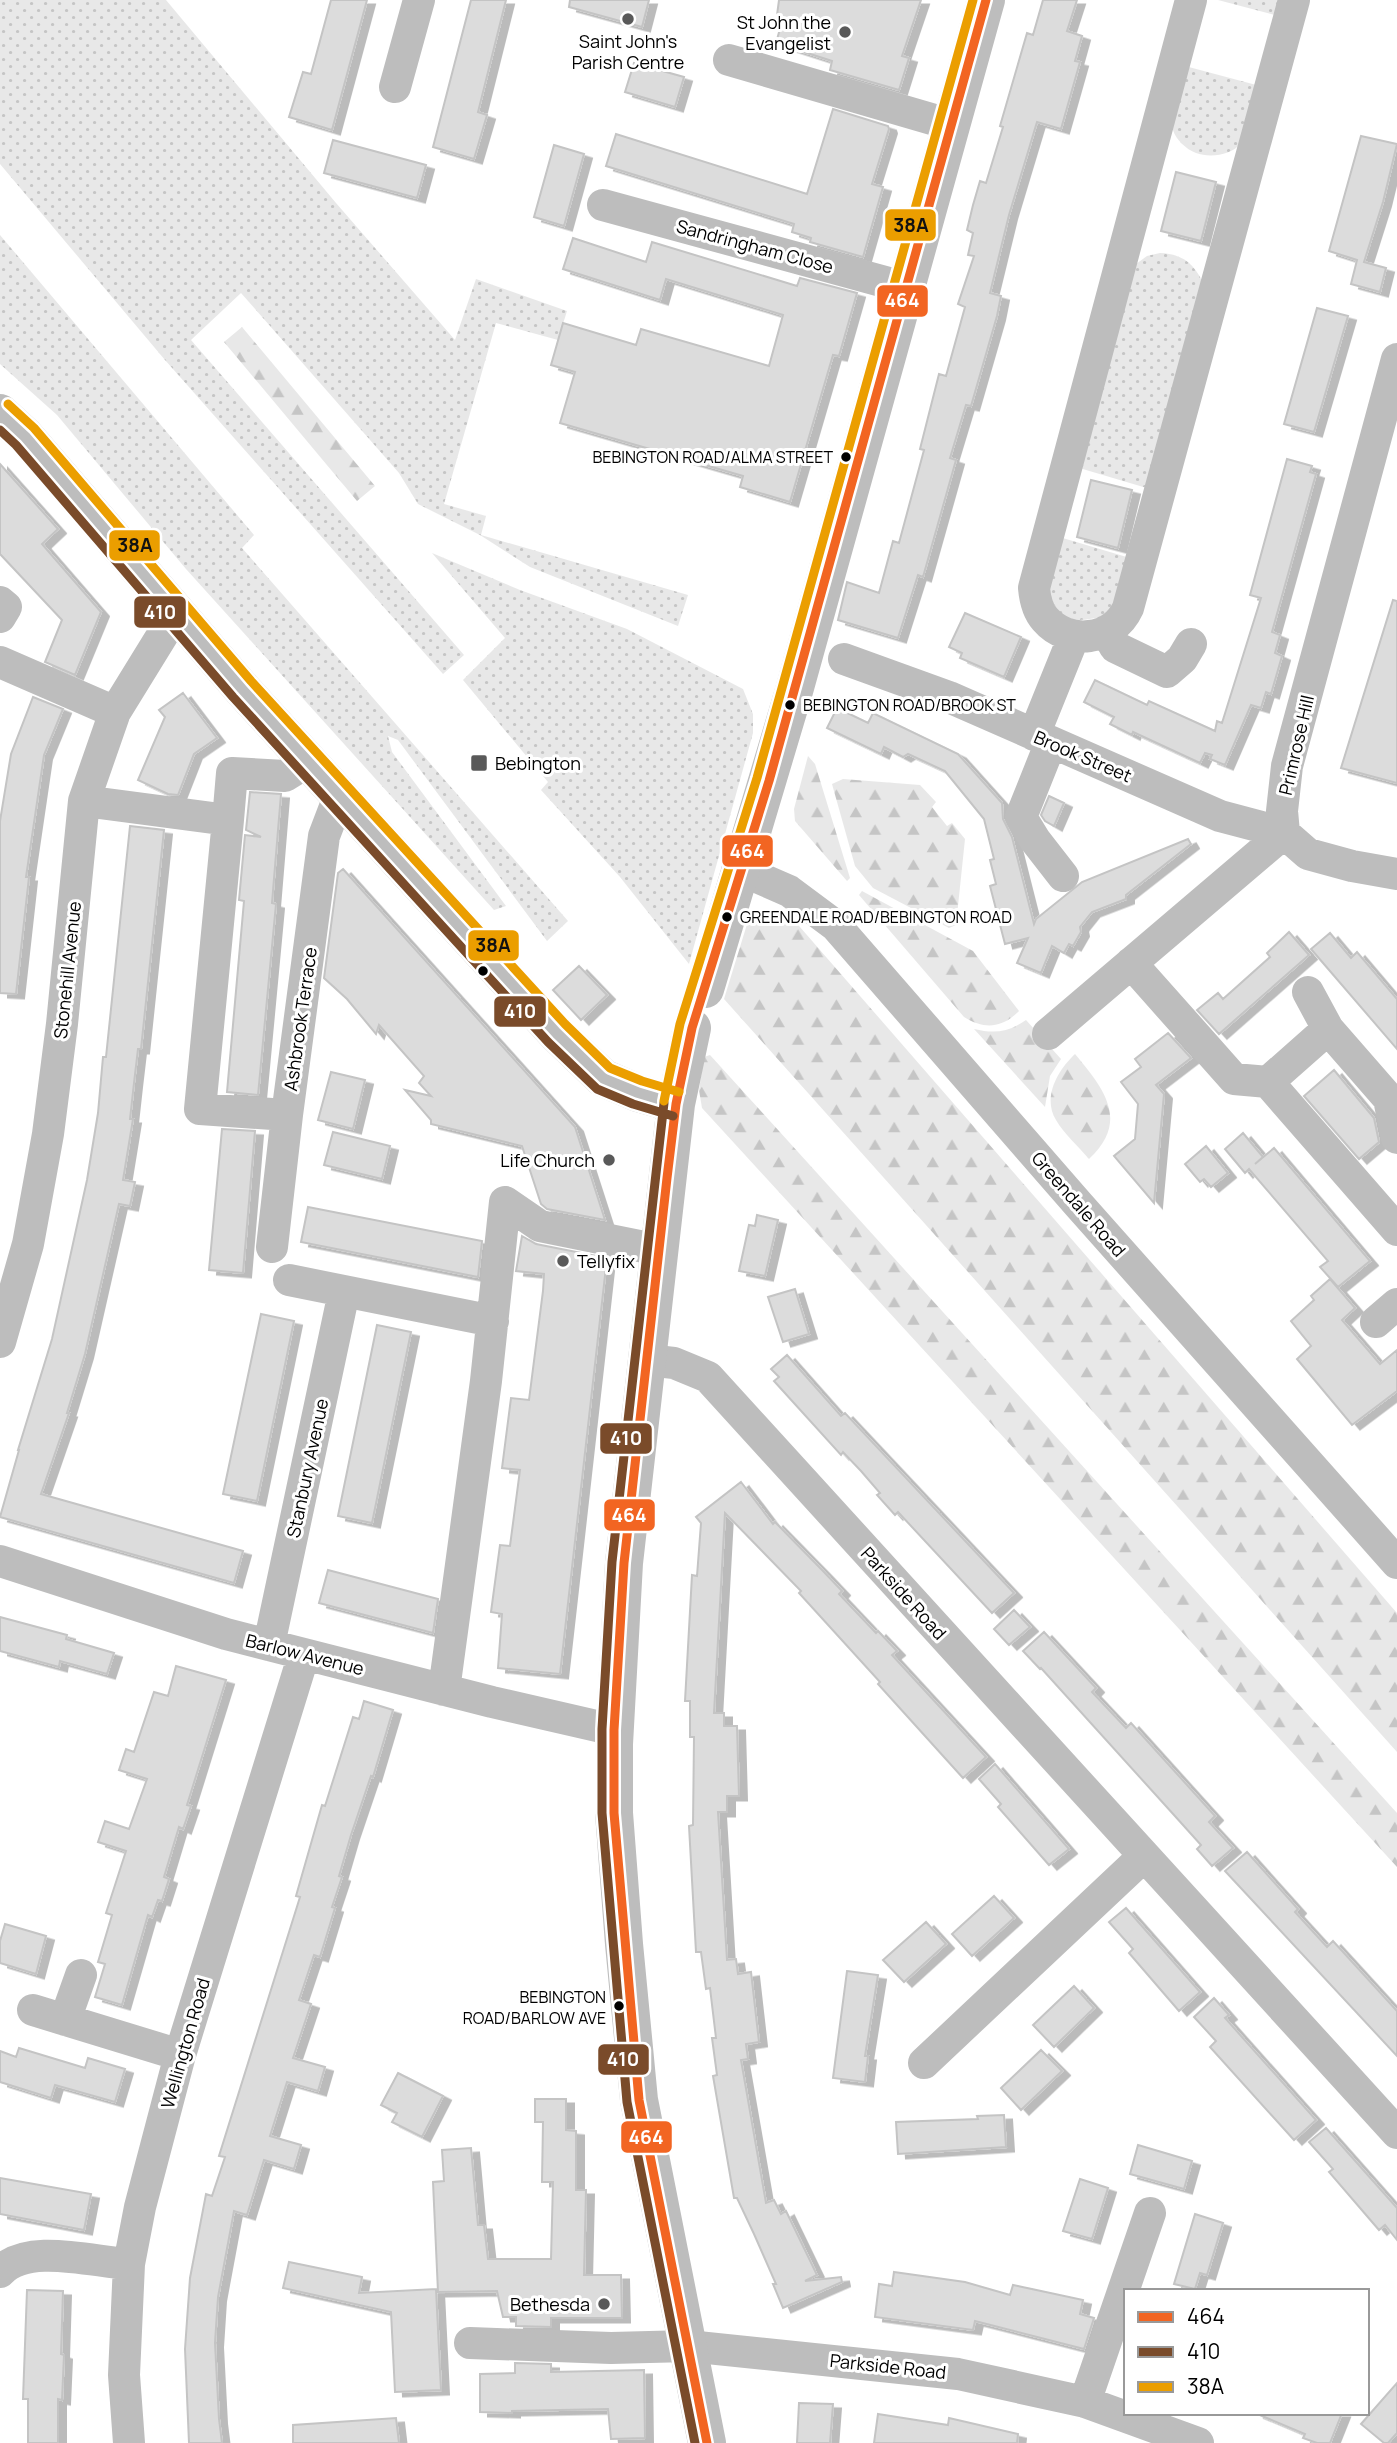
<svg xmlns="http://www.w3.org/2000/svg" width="1397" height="2443" font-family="Manrope,sans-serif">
	<defs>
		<pattern id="grass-dots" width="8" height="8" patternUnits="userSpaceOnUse" patternTransform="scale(1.75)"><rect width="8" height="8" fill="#e8e8e8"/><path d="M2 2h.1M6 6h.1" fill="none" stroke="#c5c5c5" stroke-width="1.8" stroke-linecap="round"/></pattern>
		<pattern id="forest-firs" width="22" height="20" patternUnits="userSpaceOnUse" patternTransform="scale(1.75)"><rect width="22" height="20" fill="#e8e8e8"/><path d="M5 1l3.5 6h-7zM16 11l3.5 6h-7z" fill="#c5c5c5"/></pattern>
		<filter id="shadow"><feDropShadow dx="8" dy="4.5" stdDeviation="0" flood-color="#0004"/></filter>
	</defs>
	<rect width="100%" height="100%" fill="#fff"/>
	<path fill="url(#grass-dots)" d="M0,0H166L336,203L455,340L476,279L567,311L558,340L496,323L444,504L486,516L481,535L688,595L678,626L530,567L480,535L418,504L399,473L241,293L191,340L464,655L443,674L165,360L0,164Z
		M1218,0H1284L1279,16Z
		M1185,66L1260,86C1256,100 1248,132 1241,143C1231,156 1209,158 1196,153C1186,149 1176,140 1173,130C1171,121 1183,78 1185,66Z
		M0,235L254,535L242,548L568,921L547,941L398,740L388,736L392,752L506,906L494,910L186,569L57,415L0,364Z
		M1160,253C1181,254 1193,262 1202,281L1150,489L1076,467L1136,264L1147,256Z
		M1056,536L1130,558L1133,565L1106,616C1069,624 1063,622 1045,589Z
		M432,553L520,590L627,629L743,689L753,714V733L689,964L620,877L541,790L548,782L463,680L505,638Z"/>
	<path fill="url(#forest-firs)" d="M242,327L375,486L357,501L224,342Z
		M808,756L815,764L850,878L847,881L795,821L794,809Z
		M843,779L920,785L936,802L932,807L947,826L952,823L965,839L956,925L949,928L873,888L855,866L832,784Z
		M862,891L973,951L1019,1011C1002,1028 985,1030 964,1017L859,895Z
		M774,911L793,919L1397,1613V1752L724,999L748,921Z
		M1026,1020L1061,1059L1050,1076L1045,1107L974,1029C995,1034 1009,1032 1026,1020Z
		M1075,1054C1104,1089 1130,1121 1089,1159C1079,1147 1064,1134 1056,1120C1042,1097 1058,1070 1075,1054Z
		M710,1055L1397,1813V1867L702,1108L699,1090L704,1057Z"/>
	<path fill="#dcdcdc" stroke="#c4c4c4" stroke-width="2" filter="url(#shadow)" d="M331,0H367L332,130L289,117L303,72L311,74Z
		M471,0H506L478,112L487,115L474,159L433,147Z
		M570,0H649L642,27L569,7Z
		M779,0H921L902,56L909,58L899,90L830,70L832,61L776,43L781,25L777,15Z
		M1043,0H1077L1067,31L1082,36L1075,61L1080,62L1061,129L1037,122L1009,215L990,293L1001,296L997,316L971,406L966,405L950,458L956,460L923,577L918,575L898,638L838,620L847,582L879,593L893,541L899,543L924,450L920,449L939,374L946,376L965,307L958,304L974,256L968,255L973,233L967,230L973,205L980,181L986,183L1003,127L1000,126L1027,33L1033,35Z
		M634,63L684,77L675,107L625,92Z
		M833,109L888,126L889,129L872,184L883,187L863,257L810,242L811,238L792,232L794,224L606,166L616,134L807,194Z
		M1361,136L1397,144L1383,202L1364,262L1386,268L1380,292L1351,284L1357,260L1329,251Z
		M333,140L426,165L417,198L324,173Z
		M554,145L584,154L564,226L534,217Z
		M1176,172L1216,182L1201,241L1161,231Z
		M573,238L646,262L652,242L797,286L800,278L857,293L839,356L833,355L790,502L740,487L743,476L560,423L575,372L551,365L563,323L636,345L641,329L769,366L783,315L666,279L660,300L563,269Z
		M1317,308L1348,316L1314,432L1284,424Z
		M1287,459L1312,466L1310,472L1316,474L1272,632L1280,635L1275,653L1282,656L1271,694L1266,692L1261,708L1251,705L1225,765L1210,759L1212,755L1205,753L1200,763L1133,732L1132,735L1110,724L1114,717L1084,702L1095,680L1147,705L1149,701L1215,731L1217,721L1222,723L1261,598L1250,595Z
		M0,464L58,529L42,544L101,612L75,675L45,662L62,620L0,554Z
		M1091,480L1132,490L1118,548L1077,537Z
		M1393,600L1397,601V783L1341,768Z
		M965,613L1021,637L1004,677L960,658L962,653L949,647Z
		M183,693L217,738L194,754L178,795L168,794L138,780L165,717L159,710Z
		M33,697L63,709L44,755L26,877H29L16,994L0,993V821L11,754Z
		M837,708L868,723L873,713L958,754L1002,803L1003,819L1012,837L1034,924L1036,919L1082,882L1188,839L1191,844L1126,895V899L1092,912L1080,927L1081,932L1073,946L1069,944L1064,953L1052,946L1041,973L1017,963L1028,938L1005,944L990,886L996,884L990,860L994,859L984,819L945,771L908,754L903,757L884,747L881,754L827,728Z
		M250,792L281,794L272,903L276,904L258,1095L227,1092L244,901L239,900L245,835L261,837L246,830Z
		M1049,796L1064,803L1054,826L1045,821L1041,815Z
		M130,826L164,830L141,1049H138L134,1083L130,1119H133L123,1180L135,1182L130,1206L119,1204L85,1354L67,1413H69L41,1494L243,1551L234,1583L0,1517L19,1450H18L52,1339L87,1180L98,1113L103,1057H106Z
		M343,869L575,1127L605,1220L547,1209L541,1204L522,1146L431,1124V1120L405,1090L431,1096L419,1083L424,1076L379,1025L376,1034L347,999L324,978L338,873Z
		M1289,932L1309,955L1219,1034L1197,1010L1218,993L1223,999L1270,957L1267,953Z
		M1330,933L1351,958L1357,952L1397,999V1049L1311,949Z
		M579,966L607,995L581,1020L553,990Z
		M1168,1033L1191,1058L1156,1085L1164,1094L1154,1203L1114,1156L1135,1139L1138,1104L1121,1082L1141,1067L1135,1059Z
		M1334,1070L1374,1118L1379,1142L1359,1159L1304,1096Z
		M331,1072L365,1080L353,1129L318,1120Z
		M222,1129L255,1131L243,1273L209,1270Z
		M333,1132L390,1146L382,1179L324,1165Z
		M1243,1133L1263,1157L1255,1164L1274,1148L1370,1261L1338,1287L1320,1267L1328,1261L1249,1169L1245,1173L1225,1149Z
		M1206,1146L1228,1173L1211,1187L1204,1179L1200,1182L1185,1164Z
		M308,1207L482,1241L478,1277L301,1242Z
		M757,1215L778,1220L765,1276L739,1271L749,1225L755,1226Z
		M522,1236L536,1244L607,1258L560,1674L498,1668L502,1614L491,1612L500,1545L510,1546L520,1470L502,1468L511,1398L529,1400L543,1291L544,1274L516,1271Z
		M1330,1279L1355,1308L1342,1320L1380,1364L1397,1350V1391L1352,1425L1297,1359L1311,1346L1291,1321L1314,1300L1311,1296Z
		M795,1289L809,1334L783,1342L768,1297Z
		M261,1314L294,1321L257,1501L223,1494Z
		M377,1325L411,1332L372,1523L338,1516Z
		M787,1355L841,1416L845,1413L1014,1593L992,1613L898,1512L895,1515L877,1495L880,1493L861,1471L843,1452L841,1455L774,1381L779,1377L771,1369Z
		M741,1482L773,1524L775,1522L823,1571L842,1591L839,1594L876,1633L878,1631L897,1651L892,1655L986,1757L963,1778L878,1684L880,1682L799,1593L801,1591L725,1513L714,1713H724V1726H737L739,1796H727V1812H718L727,1960L736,1959L738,1974L751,1972L759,2042L746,2044L748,2059L741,2060L766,2203L774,2200L781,2214L786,2211L817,2275L805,2281L841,2277L842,2282L783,2308L773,2284H776L754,2234L737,2198H734L713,2076L717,2075L712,2038H716L710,1988L706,1989L701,1952H696L689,1826L693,1825L694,1737H690V1701H685L692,1575L697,1576L701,1523L696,1517Z
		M328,1570L438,1599L433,1633L319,1603Z
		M1014,1610L1030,1627L1009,1645L994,1629Z
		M0,1617L67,1635L66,1639L114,1653L107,1674L60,1661L59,1667L0,1651Z
		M1044,1632L1096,1688L1092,1692L1126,1728L1131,1723L1215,1816L1209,1822L1233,1848L1212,1866L1197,1849L1201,1845L1174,1815L1041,1668L1040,1669L1023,1651Z
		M176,1666L226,1680L187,1805L191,1806L183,1829L179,1827L164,1877L169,1879L162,1901L158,1900L152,1917L148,1915L122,2005L95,1997L105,1964L98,1962L112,1915L106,1913L126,1851L98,1842L105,1821L129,1829L147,1779L119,1770L126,1749L134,1752L154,1692L168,1696Z
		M364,1701L393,1710L373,1777L371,1776L351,1835L339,1876L342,1877L332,1907L335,1908L320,1957L314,1955L299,2000L311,2004L293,2058L325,2067L318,2091L287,2082L270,2136L301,2145L294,2169L264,2160L247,2215L234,2211L218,2297L215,2343L219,2419L222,2443H189L185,2349L190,2278L206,2194L212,2196L225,2157L219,2156L300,1897L296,1896L322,1805L325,1806L353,1717L359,1719Z
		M995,1764L1069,1849L1049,1865L998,1807L1001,1804L979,1779Z
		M1247,1852L1298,1909L1295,1912L1327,1947L1333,1941L1397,2011V2056L1225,1871Z
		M994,1896L1014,1918L972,1956L952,1934Z
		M1126,1908L1200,1992L1179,2011L1129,1953L1133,1949L1109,1922Z
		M926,1922L946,1944L904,1982L883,1960Z
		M5,1924L46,1936L36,1974L0,1963V1941Z
		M847,1971L878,1975L865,2056H868L865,2082L833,2078Z
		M1074,1986L1094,2008L1054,2047L1033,2025Z
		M1214,1998L1229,2015L1225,2018L1316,2120L1294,2140L1210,2047L1216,2041L1194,2017Z
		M19,2048L85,2068L88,2058L125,2069L115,2102L55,2085L51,2098L0,2082V2051L16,2057Z
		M1041,2050L1062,2071L1021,2110L1001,2088Z
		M398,2073L443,2096L422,2137L392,2122L397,2113L381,2105Z
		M535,2099H566V2130L576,2131V2190H586L584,2275H621L622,2318H551V2327L516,2326V2317H503L497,2291L438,2292L433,2182L444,2181L442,2150L471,2148L478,2225H484L488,2259H551L553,2182H542L543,2122H535Z
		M1004,2115L1006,2147L898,2154L896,2122L978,2119L977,2116Z
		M1326,2128L1397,2208V2240L1385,2225L1379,2230L1329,2172L1333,2169L1309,2142Z
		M1138,2145L1192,2161L1184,2189L1130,2174Z
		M0,2178L91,2194L84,2230L0,2214Z
		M1080,2179L1108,2188L1092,2239L1063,2231Z
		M1195,2214L1223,2223L1207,2275L1200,2273L1195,2289L1174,2284Z
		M289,2262L362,2277L359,2293L436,2289L441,2390L395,2392L391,2312L283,2288Z
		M894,2272L965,2282L1010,2295L1013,2285L1083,2300L1080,2314L1094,2318L1084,2349L975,2321L973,2330L875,2317L879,2284L892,2286Z
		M27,2290L63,2291L61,2354L64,2355L62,2400L58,2399V2443H28V2399H23Z
		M515,2363L551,2364V2372L644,2370L645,2438L611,2439L608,2409L512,2411V2413L480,2412V2374L515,2373Z
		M1397,2383V2433L1388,2443H1384L1361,2424Z
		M799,2403L833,2404L830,2443H797Z
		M1255,2413H1342L1330,2443H1317L1303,2438L1305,2434Z
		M878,2414L948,2425L949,2418L1018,2434L1017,2443H874Z
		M396,2418L399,2443H293V2425Z"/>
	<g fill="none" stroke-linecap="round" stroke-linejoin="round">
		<path stroke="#bdbdbd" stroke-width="32" d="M1191,0L1034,588C1035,599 1037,610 1045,619C1068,646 1113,641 1128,608L1294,0
			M729,60L952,125
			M395,87L419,0
			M603,205L907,288
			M0,602L6,607L0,617
			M1106,631L1115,647L1167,672L1182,659L1191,644
			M844,659L949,697L1220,816L1284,833L1308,854L1352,866L1397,874
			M0,662L115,712
			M1034,735L1074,636
			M1051,742L1021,817L1035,840L1063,876
			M84,801L228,820L200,1109L287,1115
			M228,820L232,773L285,776L309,761
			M741,870L789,891L836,926L1078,1204L1397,1563
			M1131,963L1234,1079L1268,1082L1328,1029L1389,1099L1397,1138
			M1308,992L1328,1029
			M1048,1034L1284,833L1282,811L1287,766L1397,359
			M1268,1082L1397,1230
			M272,1247L287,1115L324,836L340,794
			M289,1280L493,1321
			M1376,1322L1397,1304
			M0,1342L28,1244L48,1134L62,1024L84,801L115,712L176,613
			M647,1360L674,1363L708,1377L1397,2133
			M0,1561L226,1634L492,1702L614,1730
			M269,1645L344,1292
			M444,1690L486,1381L505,1202L540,1226L659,1250
			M33,2010L180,2055
			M65,2020L81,1975
			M924,2063L1144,1856
			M0,2272C27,2242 93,2262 129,2264
			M470,2343L611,2348L688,2346L958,2374L1085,2402L1198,2443
			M1085,2402L1150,2213
			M129,2443L124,2375L129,2264L140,2207L180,2055L304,1654"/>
		<path stroke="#bdbdbd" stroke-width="38" d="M0,413L25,436L242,689L556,1033L603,1078L638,1093L676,1104
			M705,989L794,691L986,0
			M692,1028L676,1104L624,1563L614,1744V1813L624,1944L639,2100L707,2443"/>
		<g stroke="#fff" stroke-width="14">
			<path id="bus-1" d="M707,2443L639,2100L614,1813V1730L624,1563L667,1178L676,1104L692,1028L769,781L986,0"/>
		</g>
		<g stroke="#fff" stroke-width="14">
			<path id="bus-2" d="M0,430L16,445L233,697L548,1042L597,1089L633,1104L673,1116
				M664,1103L612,1562L602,1729V1813L627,2102L695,2443"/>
		</g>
		<g stroke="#fff" stroke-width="14">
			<path id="bus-3" d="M8,404L34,428L251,681L565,1024L610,1068L642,1081L679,1092
				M664,1101L680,1024L757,778L973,0"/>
		</g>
		<use href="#bus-1" stroke="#f26522" stroke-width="9"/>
		<use href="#bus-2" stroke="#7a4b2a" stroke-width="9"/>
		<use href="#bus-3" stroke="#eb9e00" stroke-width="9"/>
	</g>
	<g fill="#595959" stroke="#fff" stroke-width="2.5">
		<circle cx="628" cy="19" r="7"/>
		<circle cx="845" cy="32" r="7"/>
		<rect x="470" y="754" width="18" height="18" rx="3.5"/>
		<circle cx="609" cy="1160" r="7"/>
		<circle cx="563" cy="1261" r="7"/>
		<circle cx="604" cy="2304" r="7"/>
	</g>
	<g fill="#000" stroke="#fff" stroke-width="2.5">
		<circle cx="846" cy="457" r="6"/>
		<circle cx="790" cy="705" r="6"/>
		<circle cx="727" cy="917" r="6"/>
		<circle cx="483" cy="971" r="6"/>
		<circle cx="619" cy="2006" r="6"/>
	</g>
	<g text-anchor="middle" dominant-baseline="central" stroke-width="6" stroke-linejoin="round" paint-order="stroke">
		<g font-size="16" fill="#000" stroke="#fff" text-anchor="end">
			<text x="833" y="457">BEBINGTON ROAD/ALMA STREET</text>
			<text x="803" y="705" text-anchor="start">BEBINGTON ROAD/BROOK ST</text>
			<text x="740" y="917" text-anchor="start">GREENDALE ROAD/BEBINGTON ROAD</text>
			<text x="606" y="1997">BEBINGTON<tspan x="606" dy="21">ROAD/BARLOW AVE</tspan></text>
		</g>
		<g font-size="18" fill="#000" stroke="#fff" text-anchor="end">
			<text x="831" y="22">St John the<tspan x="831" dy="21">Evangelist</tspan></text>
			<text x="628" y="41" text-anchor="middle">Saint John's<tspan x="628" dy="21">Parish Centre</tspan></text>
			<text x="495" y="763" text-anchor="start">Bebington</text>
			<text x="595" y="1160">Life Church</text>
			<text x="577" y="1261" text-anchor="start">Tellyfix</text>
			<text x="590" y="2304">Bethesda</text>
		</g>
		<g font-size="18" fill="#000" stroke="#fff">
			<text transform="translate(755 246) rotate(15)">Sandringham Close</text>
			<text transform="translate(1296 745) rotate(-77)">Primrose Hill</text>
			<text transform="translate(1083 756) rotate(23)">Brook Street</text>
			<text transform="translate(67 970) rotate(-84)">Stonehill Avenue</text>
			<text transform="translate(300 1019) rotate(-82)">Ashbrook Terrace</text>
			<text transform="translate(1079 1204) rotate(49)">Greendale Road</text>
			<text transform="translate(307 1468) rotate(-78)">Stanbury Avenue</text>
			<text transform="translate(904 1593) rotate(48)">Parkside Road</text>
			<text transform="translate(305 1654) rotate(14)">Barlow Avenue</text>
			<text transform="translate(185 2043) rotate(-74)">Wellington Road</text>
			<text transform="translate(888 2366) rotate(6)">Parkside Road</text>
		</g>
	</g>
	<g stroke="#fff" stroke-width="2.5">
		<rect x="884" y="208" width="53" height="34" rx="7" fill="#eb9e00"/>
		<rect x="876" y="284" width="53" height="34" rx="7" fill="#f26522"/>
		<rect x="108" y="529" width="53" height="33" rx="7" fill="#eb9e00"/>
		<rect x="133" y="595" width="54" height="34" rx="7" fill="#7a4b2a"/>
		<rect x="721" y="834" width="53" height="34" rx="7" fill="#f26522"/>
		<rect x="467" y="929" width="53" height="33" rx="7" fill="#eb9e00"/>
		<rect x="493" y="995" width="54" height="33" rx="7" fill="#7a4b2a"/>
		<rect x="599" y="1422" width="54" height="33" rx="7" fill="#7a4b2a"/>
		<rect x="603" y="1498" width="53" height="34" rx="7" fill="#f26522"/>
		<rect x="597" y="2043" width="53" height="33" rx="7" fill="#7a4b2a"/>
		<rect x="620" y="2120" width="53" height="34" rx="7" fill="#f26522"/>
	</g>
	<g font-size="19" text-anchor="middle" font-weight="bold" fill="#fff">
		<text x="902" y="307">464</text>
		<text x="160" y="619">410</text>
		<text x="747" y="858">464</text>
		<text x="520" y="1018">410</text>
		<text x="626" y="1445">410</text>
		<text x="629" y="1522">464</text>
		<text x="623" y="2066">410</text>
		<text x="646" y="2144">464</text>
	</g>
	<g font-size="19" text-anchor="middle" font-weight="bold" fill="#111">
		<text x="911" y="232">38A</text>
		<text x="135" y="552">38A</text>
		<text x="493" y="952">38A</text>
	</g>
	<rect x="1124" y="2289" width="245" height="126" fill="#ffffff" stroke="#999999" stroke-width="2"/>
	<rect x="1138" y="2312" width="35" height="10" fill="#f26522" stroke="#999999" stroke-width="2"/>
	<text x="1187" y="2324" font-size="21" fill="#000000">464</text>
	<rect x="1138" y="2347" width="35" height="10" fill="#7a4b2a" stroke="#999999" stroke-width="2"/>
	<text x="1187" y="2359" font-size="21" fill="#000000">410</text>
	<rect x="1138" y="2382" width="35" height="10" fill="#eb9e00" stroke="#999999" stroke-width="2"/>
	<text x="1187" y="2394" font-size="21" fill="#000000">38A</text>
</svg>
